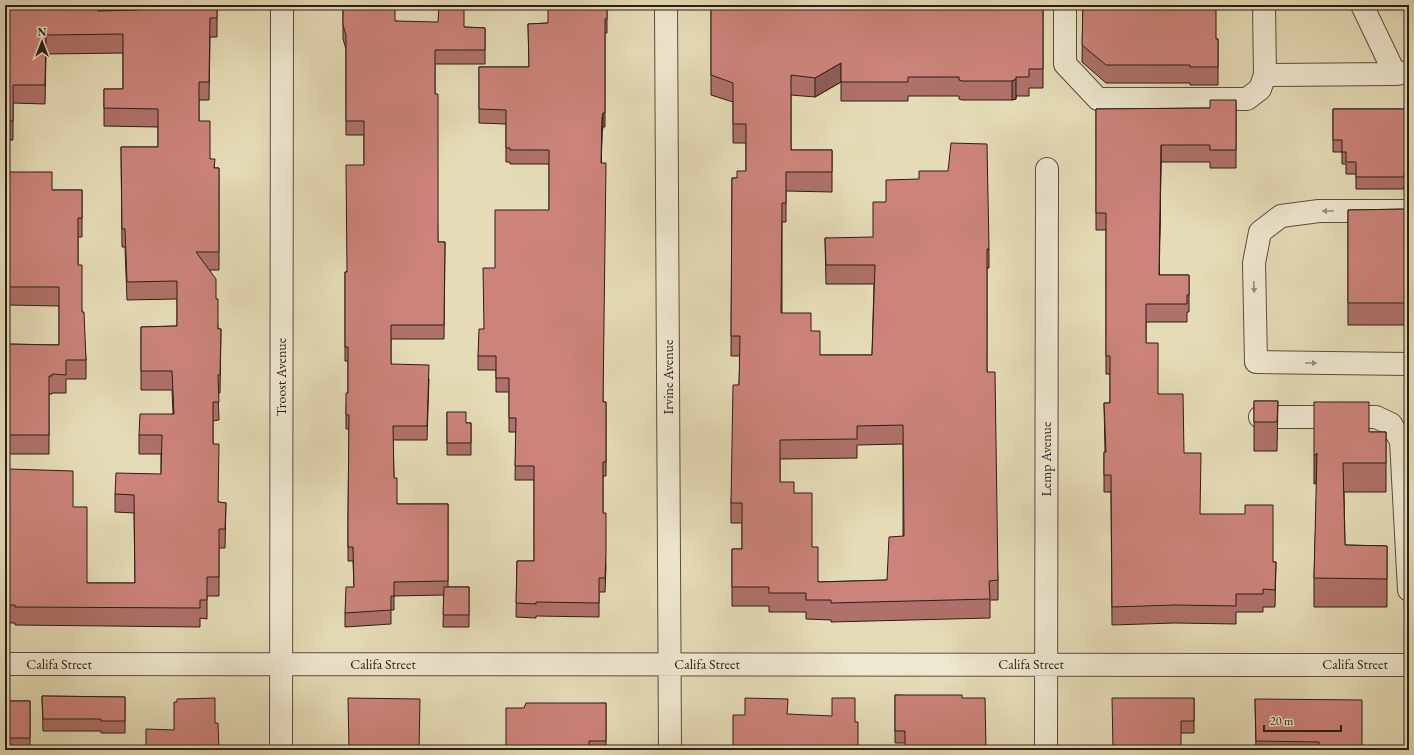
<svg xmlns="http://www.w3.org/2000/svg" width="1414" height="755" font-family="'EB Garamond',serif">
	<rect width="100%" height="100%" fill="#e5dcb7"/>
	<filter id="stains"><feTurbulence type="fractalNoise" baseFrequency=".005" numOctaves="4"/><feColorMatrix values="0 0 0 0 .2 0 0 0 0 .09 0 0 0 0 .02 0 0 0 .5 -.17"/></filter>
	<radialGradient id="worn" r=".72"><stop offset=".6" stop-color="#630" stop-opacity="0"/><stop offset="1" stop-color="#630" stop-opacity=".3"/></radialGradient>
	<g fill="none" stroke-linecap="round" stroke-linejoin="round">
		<g stroke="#594e40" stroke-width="24">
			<path id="minor" d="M666,5L670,750
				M1065,5V64L1098,99H1247L1260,89L1265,75
				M1264,5L1265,75L1395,74L1409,72
				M1362,5L1395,74
				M1409,211H1319L1281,216L1260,232L1254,263L1256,362L1409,364
				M1260,417H1376L1391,424L1401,441L1409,590
				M5,664L1409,665
				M281,750L282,5
				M1046,750L1047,169"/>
		</g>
		<use href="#minor" stroke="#eee8d0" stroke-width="22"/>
	</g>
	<path fill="#af716a" stroke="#2a1e19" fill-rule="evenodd" d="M5,5H98V11L138,10L217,5V37H210L209,100H199V121L210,159L215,168H219V270H210L216,299L218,329H221L220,393H218L219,420L213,421V444L218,502L226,503L225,548H219V596H207V619L200,618V627L15,625V623H5V344L59,345V306L8,305V319H5ZM123,53V89H104V126L158,127V147H121L122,247H125L127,300L177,299V326L141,327V390H172L173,414L139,435V454H161V474L115,494V512L134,513L135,583H87L73,507L8,469V454H49V394H52V393H66V379H86V360L78,265V237H82V190H52L7,172V140H13V103L45,104L46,54Z
		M343,5L395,21L464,27L485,28V64H435V94L438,242H445L444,339H391V364L429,379L427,440H393L394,478L397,504H448V587H469V627H443L444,595L394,596V610H391V624L345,627V613L354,587L353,561H348V519L349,429H346V407L348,393V361H345V272H347L364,165V135H346V49L343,39Z
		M607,5V33H605V127H603L602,132L601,163L603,402H606V476H603V513L606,567L605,592H599V617L536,616V618L516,617L517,561H534V480H515L516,432H509V392H496V370H478V356L484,329L495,268L549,210V164H510V162H506V124L479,123V67H529L528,24L548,23Z
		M711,5H1043V88H1029V96H1016V99L1012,100H962L959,99V96H908V101H841V82L815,97L791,95V150H832V192L786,191V222H782V313L811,331L820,355H872L874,284H826L825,238L989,249V268H987V372L998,580V600H990V618L831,622V620L806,619V612H769V606H732V549H742V523H731V503L739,385L740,356H731L732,178H737L746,171V143H733V102L711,95ZM903,444V536L887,580L818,582L812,547L794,493L780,482V459L857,458V445Z
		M1083,5L1218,39V85H1190V83H1106L1082,62Z
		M1236,100V168H1210V162H1161L1159,275H1189V312H1187V322H1146V343L1158,394L1184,453L1200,514L1273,562H1276L1275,607H1263V612H1236V624L1175,623L1112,625L1111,492H1104V452H1105L1104,403H1110V374H1106V230H1096V109L1210,108Z
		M1333,109H1409V186H1404V189H1356V174H1346V164H1342V152H1333Z
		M1409,209V325H1348V210Z
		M1254,401H1278L1277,451H1254Z
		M447,412L466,423H471V455H447Z
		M1369,432H1386V492H1344L1345,545L1387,546V607H1314V578L1317,482L1314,484Z
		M895,695L962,698L905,743H895Z
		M42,696L125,697V733H101V731H43Z
		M1194,698V733H1181L1113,748Z
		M1255,699L1362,750H1256Z
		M5,701H30V750H5Z
		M606,703V750H506L524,708Z"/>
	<path fill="#8f5c56" stroke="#2a1e19" d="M841,63V82L815,97V78Z
		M1016,79V99L1012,100V81Z
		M603,113V127L602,132L601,177L602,118Z
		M1161,145V162L1159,293V275Z
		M1317,453V482L1314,484V456Z"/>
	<path fill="#cc837b" stroke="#2a1e19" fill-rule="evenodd" d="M5,5H98V11L138,10V5H217V18H210L209,82H199V121H210V159H215L214,168H219V252H196L216,279V299H218V329H221L220,375H218L219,402H213V444H219L218,502L226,503L225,529H219V577H207V600H200V608L15,607V605H5V344L59,345V287H8V300H5ZM123,34V89H104V108L158,109V147H121L122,229H125L127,282L177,281V326L141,327V371H172L174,414H140L139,435H162L161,474L116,473L115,494L134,495L135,583H87V507H73V471L8,469V435H49V376H52V374L66,375V360H86L84,312H82V265H78V218H82V190H52V172H7V121H13V85H45L46,35Z
		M343,5H395V21L438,22L439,5H464V27L485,28V50H435V94H438V242H445L444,325H391V364L429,365L427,426H393L394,478H397V504H448V581L394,582V596H391V610L345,613L346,587H354L353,547H348V519L349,415H346V393H348V347H345V272H347L346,165H364V121H346V35L343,25Z
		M548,5H607V19H605V113H603L602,118L601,163H606L603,402H606V462H603V513H606V553L605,578H599V603L536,602V604L516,603L517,561H534V466H515L516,418H509V378H496V356H478L479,329H484L483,268H495V210H549V150H510V148H506V110L479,109V67H529L528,24L548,23Z
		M711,5H1043V69H1029V77H1016V79L1012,81H962L959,80V77H908V82H841V63L815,78L791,75V150H832V172H786V203H782L781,313H811V331H820V355H872L875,265H826L825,238L873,237V202H886V180L919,179V171H948L951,143L987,144L989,249H987V372H995L998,580L989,581L990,599L831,603V600H806V593H769V587H732V549H742V503H731L733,385H739L740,336H731L732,178H737V171H746V124H733V83L711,75ZM903,425L904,536L889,537L887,580L818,582V547H812V493H794V482H780V440L857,439V426Z
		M1083,5H1216V39H1218V67H1190V65H1106L1082,45Z
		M1210,100H1236V150H1210V145H1161L1159,275H1189V295H1187V304H1146V343H1158V394H1183L1184,453H1201L1200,514H1245V505H1273V562H1276L1275,590L1263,589V594H1236V606L1175,605L1112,607L1111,475H1104V452H1106L1104,403H1110V356H1106V213H1096V109L1210,108Z
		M1333,109H1409V174H1404V177H1356V162H1346V152H1342V140H1333Z
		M1409,209V303H1348V210Z
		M1254,401H1278L1277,422H1254Z
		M1314,402H1369V432H1386V463H1343L1345,545L1387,546V579L1314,578L1317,453L1314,456Z
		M447,412H466V423H471V443H447Z
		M444,587H469V615H443Z
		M895,695H962V698H985L986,750H905V731H895Z
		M42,696L125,697V721H101V719H43Z
		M215,698V723H218L219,750H146V729L174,730V702H177V699Z
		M348,698L420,699L419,750H349Z
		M745,698L788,699L787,714L832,716V698H855V722H858V750H733V715H745Z
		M1112,698H1194V721H1181V750H1106V748H1113Z
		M1255,699L1362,700V750H1319V742L1256,741Z
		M5,701H30V738H8V750H5Z
		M526,703H606V741H589V750H506V708H524Z"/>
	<defs><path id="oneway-solid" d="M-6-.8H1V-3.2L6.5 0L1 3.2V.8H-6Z"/></defs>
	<g fill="#968d7e">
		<use href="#oneway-solid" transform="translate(1328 211) rotate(180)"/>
		<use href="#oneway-solid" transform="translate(1254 287) rotate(88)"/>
		<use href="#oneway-solid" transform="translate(1311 363)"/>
	</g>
	<g text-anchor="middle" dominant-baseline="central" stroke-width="3" stroke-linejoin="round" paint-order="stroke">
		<g font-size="14" fill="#2a1e19" stroke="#eee8d0">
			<text transform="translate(281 377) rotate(-90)">Troost Avenue</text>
			<text transform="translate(668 377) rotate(-90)">Irvine Avenue</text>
			<text transform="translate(1046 459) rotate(-90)">Lemp Avenue</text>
			<text x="59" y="664">Califa Street</text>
			<text x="383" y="664">Califa Street</text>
			<text x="707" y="664">Califa Street</text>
			<text x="1031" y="664">Califa Street</text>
			<text x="1355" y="664">Califa Street</text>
		</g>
	</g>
	<rect width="1414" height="755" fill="none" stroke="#e5dcb7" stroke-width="20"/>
	<rect x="6" y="6" width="1402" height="743" fill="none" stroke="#2a1e19" stroke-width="2"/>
	<rect x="10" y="10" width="1394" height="735" fill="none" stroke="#2a1e19"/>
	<g transform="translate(42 42)" stroke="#eee8d0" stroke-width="3" paint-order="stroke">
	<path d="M0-3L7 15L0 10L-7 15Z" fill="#2a1e19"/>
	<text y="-6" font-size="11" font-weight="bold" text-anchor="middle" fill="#2a1e19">N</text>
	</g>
	<path d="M1264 725v6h77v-6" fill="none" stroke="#2a1e19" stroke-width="2"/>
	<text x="1270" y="725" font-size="12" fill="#2a1e19" stroke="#eee8d0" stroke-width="3" paint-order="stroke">20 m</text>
	<rect width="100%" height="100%" filter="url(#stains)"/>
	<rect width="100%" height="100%" fill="url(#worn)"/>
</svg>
